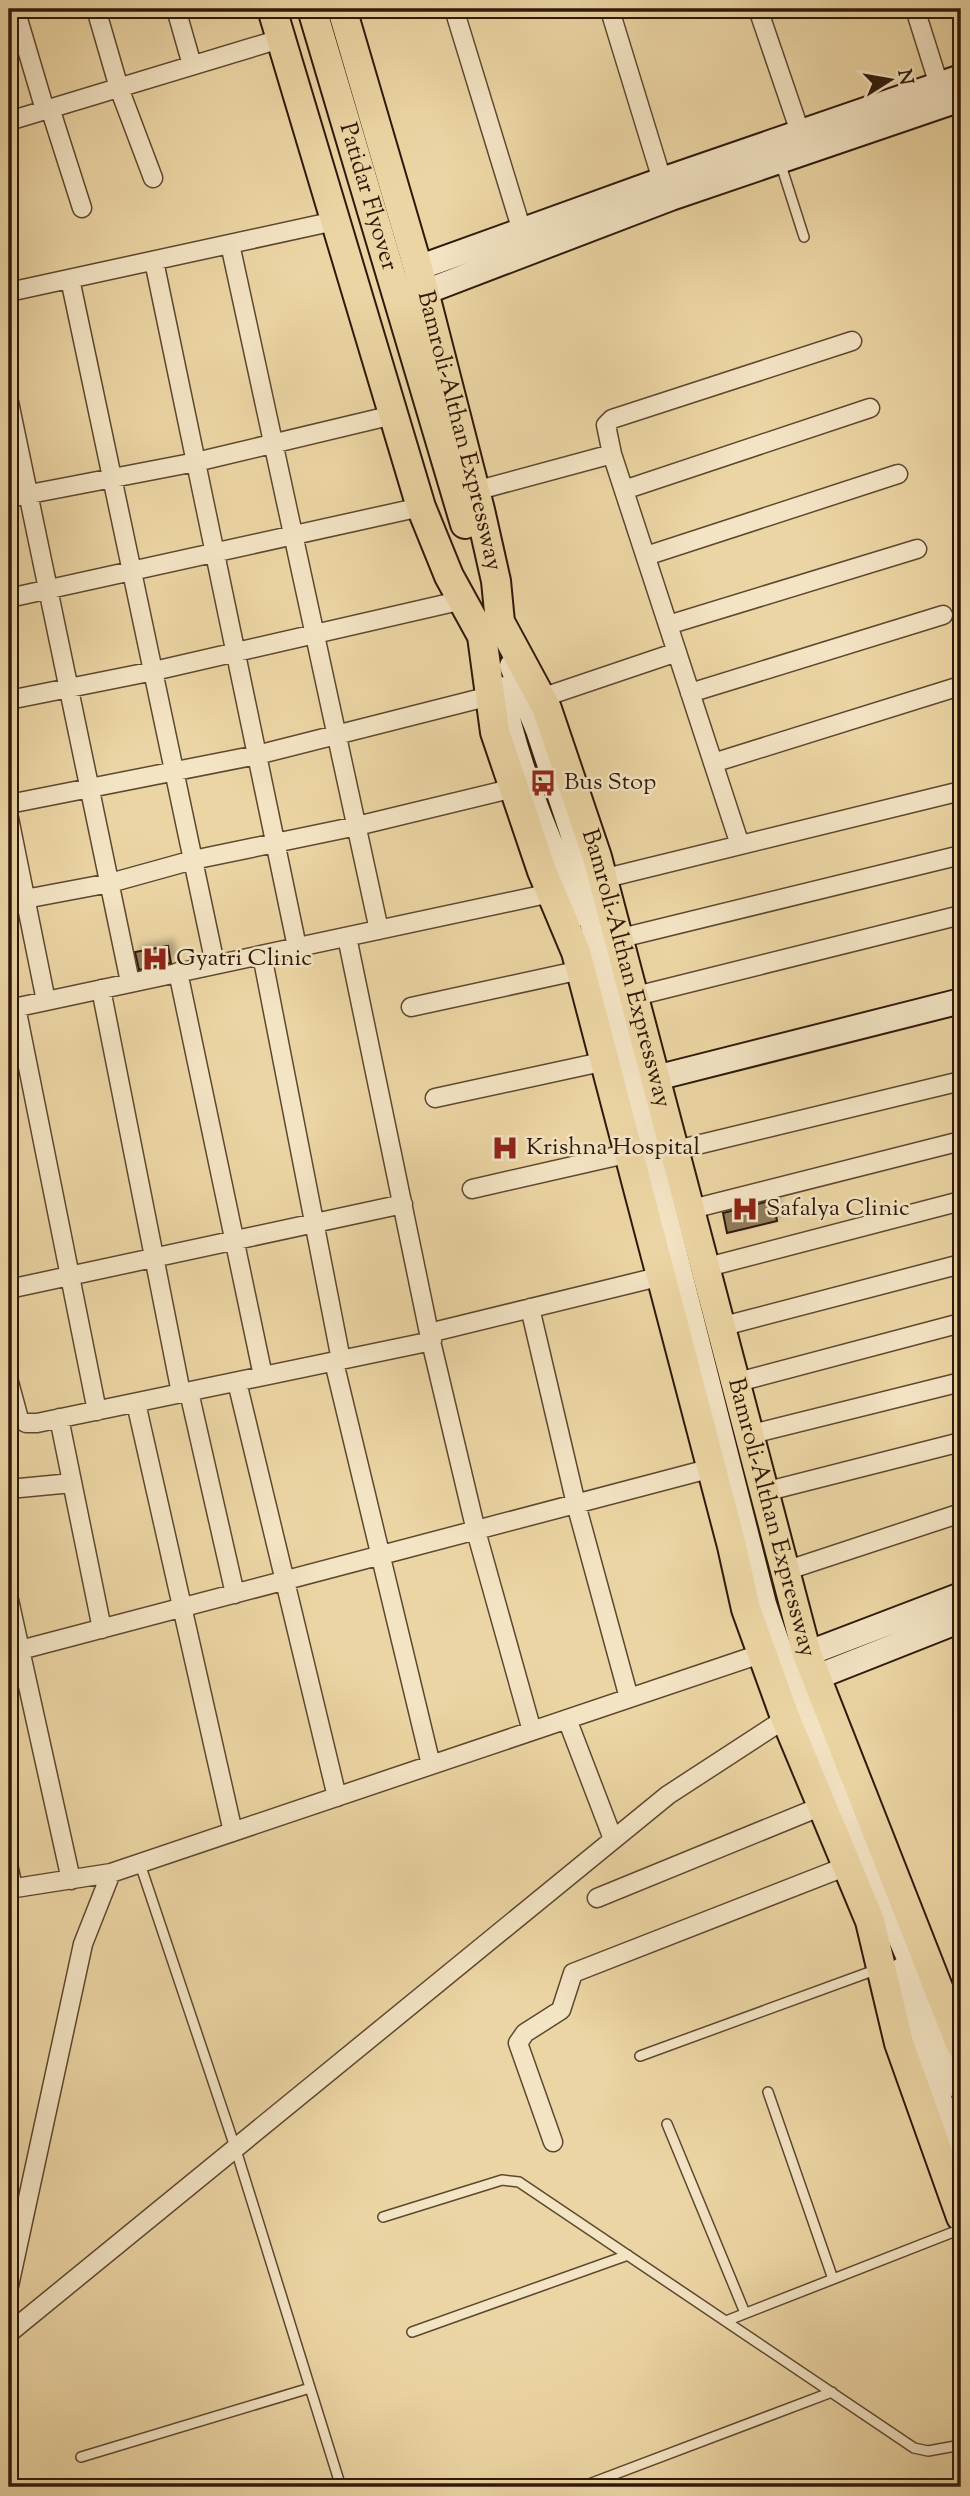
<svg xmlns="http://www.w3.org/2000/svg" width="970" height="2496" font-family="'Sorts Mill Goudy',serif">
	<defs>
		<filter id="shadow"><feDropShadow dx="5.5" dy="-5.5" stdDeviation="3.5" flood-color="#0004"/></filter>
	</defs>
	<rect width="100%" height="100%" fill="#ecd5a4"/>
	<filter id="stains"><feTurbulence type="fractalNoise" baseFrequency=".00286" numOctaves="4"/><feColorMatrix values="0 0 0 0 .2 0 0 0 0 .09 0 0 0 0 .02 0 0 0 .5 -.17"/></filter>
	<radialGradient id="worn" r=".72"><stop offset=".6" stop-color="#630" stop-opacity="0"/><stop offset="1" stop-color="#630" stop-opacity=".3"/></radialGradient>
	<path fill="#907b5a" stroke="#2d190a" stroke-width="2" filter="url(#shadow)" d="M168,946L171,963L139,970L135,952Z
		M773,1200L777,1221L727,1233L723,1213Z"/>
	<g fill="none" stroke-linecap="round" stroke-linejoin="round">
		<g stroke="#5d4830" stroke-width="12">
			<path id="lane" d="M780,162L804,237
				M140,1864L235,2147L341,2487
				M640,2056L878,1969
				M768,2092L833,2279
				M667,2124L745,2313
				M383,2217L502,2180L519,2182L914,2448L928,2451L961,2445
				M726,2321L961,2229
				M412,2332L628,2255
				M81,2457L310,2388
				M581,2487L832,2392"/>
		</g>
		<g stroke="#5d4830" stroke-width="21">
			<path id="street" d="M15,9L45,110
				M96,9L119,88L153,178
				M176,9L192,65
				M454,9L522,231
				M758,9L800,132
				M915,9L939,85
				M612,17L662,180
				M50,108L82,208
				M9,121L280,39
				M230,244L379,930
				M154,261L297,947
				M70,279L215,964
				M9,292L335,221
				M9,402L130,982
				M624,490L870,408
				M475,491L612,454
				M9,498L196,462L393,415
				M646,556L898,474
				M9,598L421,507
				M668,625L917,549
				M690,693L943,615
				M541,698L677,652
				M9,700L154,671L463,600
				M713,763L960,686
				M9,804L257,755L490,696
				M9,818L46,1001
				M740,845L612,454L606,425L612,419L852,341
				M602,879L961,791
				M25,899L110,883L193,860L357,826L514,788
				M347,937L429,1333L476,1531L532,1731
				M617,939L961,855
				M262,955L341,1360
				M178,972L263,1376
				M101,989L181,1393
				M632,997L961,915
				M16,1007L97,1411
				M411,1007L581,970
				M9,1009L551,893
				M435,1098L606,1061
				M672,1151L961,1081
				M472,1189L630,1153
				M688,1210L961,1141
				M704,1268L961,1201
				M9,1289L403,1204
				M530,1308L576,1504L629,1698
				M720,1327L961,1264
				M429,1333L662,1276
				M334,1362L431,1765
				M9,1382L19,1419L26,1423H37L432,1341
				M237,1382L337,1797
				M734,1383L961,1323
				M189,1392L235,1594
				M136,1403L233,1832
				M59,1418L102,1629
				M748,1435L961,1382
				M9,1489L72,1483
				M764,1492L961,1442
				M785,1571L961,1513
				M9,1600L71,1880
				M9,1653L712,1468
				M567,1719L613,1839
				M9,1869L13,1888
				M9,1889L111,1873L769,1651
				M597,1898L822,1806
				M553,2142L518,2043L525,2033L561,2010L573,1973L847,1866
				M9,2286L83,1944L111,1873
				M9,2333L668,1795L794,1713"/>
		</g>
		<g stroke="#2d190a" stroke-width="28">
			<path id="secondary" d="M418,268L662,180L961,77
				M425,292L671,198L961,99
				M512,666L538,730L579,853L597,947L764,1604C818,1770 902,1925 961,2089
				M501,689C517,767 548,843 582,914
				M636,1083L961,1001
				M788,1661L961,1595
				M799,1684L961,1620
				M902,1970L916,2033L961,2160"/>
		</g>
		<g stroke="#2d190a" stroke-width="32">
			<g id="primary">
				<path d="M272,9L421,507L449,576L482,636L495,732L542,871L576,952L732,1546L746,1609L785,1717L870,1921L899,2043L961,2217"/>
				<path id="s1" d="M312,9L465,524"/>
				<path id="s2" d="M342,9L418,268L480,510L496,581L500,622L547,709L597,857L807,1654L961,2046"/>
			</g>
		</g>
		<use href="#lane" stroke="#f3e4c4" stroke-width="9"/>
		<use href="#street" stroke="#f3e4c4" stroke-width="18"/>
		<use href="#secondary" stroke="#f3e4c4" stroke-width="24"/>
		<use href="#primary" stroke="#ecd5a4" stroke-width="28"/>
	</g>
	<defs>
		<g id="bus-bare" transform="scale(2.1)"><path d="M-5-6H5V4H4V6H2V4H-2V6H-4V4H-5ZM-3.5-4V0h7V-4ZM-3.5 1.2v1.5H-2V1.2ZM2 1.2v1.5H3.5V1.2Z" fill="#8f2418" stroke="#f3e4c4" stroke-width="2.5" paint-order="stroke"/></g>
		<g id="hospital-bare" transform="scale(2.1)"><path d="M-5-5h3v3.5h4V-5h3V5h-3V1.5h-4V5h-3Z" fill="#8f2418" stroke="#f3e4c4" stroke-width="2.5" paint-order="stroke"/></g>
	</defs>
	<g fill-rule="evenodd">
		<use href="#bus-bare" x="543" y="783"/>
		<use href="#hospital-bare" x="155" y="959"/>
		<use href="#hospital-bare" x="505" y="1148"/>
		<use href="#hospital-bare" x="745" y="1209"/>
	</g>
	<g text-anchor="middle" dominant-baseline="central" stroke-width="5" stroke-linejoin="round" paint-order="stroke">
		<g font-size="24" fill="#2d190a" stroke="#f3e4c4">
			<text stroke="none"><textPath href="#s1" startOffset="196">Patidar Flyover</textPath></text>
			<text stroke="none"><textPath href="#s2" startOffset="438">Bamroli-Althan Expressway</textPath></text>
			<text stroke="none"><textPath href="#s2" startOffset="1004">Bamroli-Althan Expressway</textPath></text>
			<text stroke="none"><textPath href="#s2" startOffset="1572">Bamroli-Althan Expressway</textPath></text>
		</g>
		<g font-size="24" fill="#2d190a" stroke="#f3e4c4" text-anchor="start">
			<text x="564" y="783">Bus Stop</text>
			<text x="176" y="959">Gyatri Clinic</text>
			<text x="526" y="1148">Krishna Hospital</text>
			<text x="766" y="1209">Safalya Clinic</text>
		</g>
	</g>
	<rect width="970" height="2496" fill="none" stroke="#ecd5a4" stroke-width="35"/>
	<rect x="10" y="10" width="949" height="2475" fill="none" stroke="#2d190a" stroke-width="3.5"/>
	<rect x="18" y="18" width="935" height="2461" fill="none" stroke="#2d190a" stroke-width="2"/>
	<g transform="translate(890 80) rotate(79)" stroke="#f3e4c4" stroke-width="5" paint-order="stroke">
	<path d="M0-5L12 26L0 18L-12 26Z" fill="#2d190a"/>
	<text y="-10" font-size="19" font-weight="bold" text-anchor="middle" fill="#2d190a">N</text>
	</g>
	<rect width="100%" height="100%" filter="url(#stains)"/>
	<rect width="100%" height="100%" fill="url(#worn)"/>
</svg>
